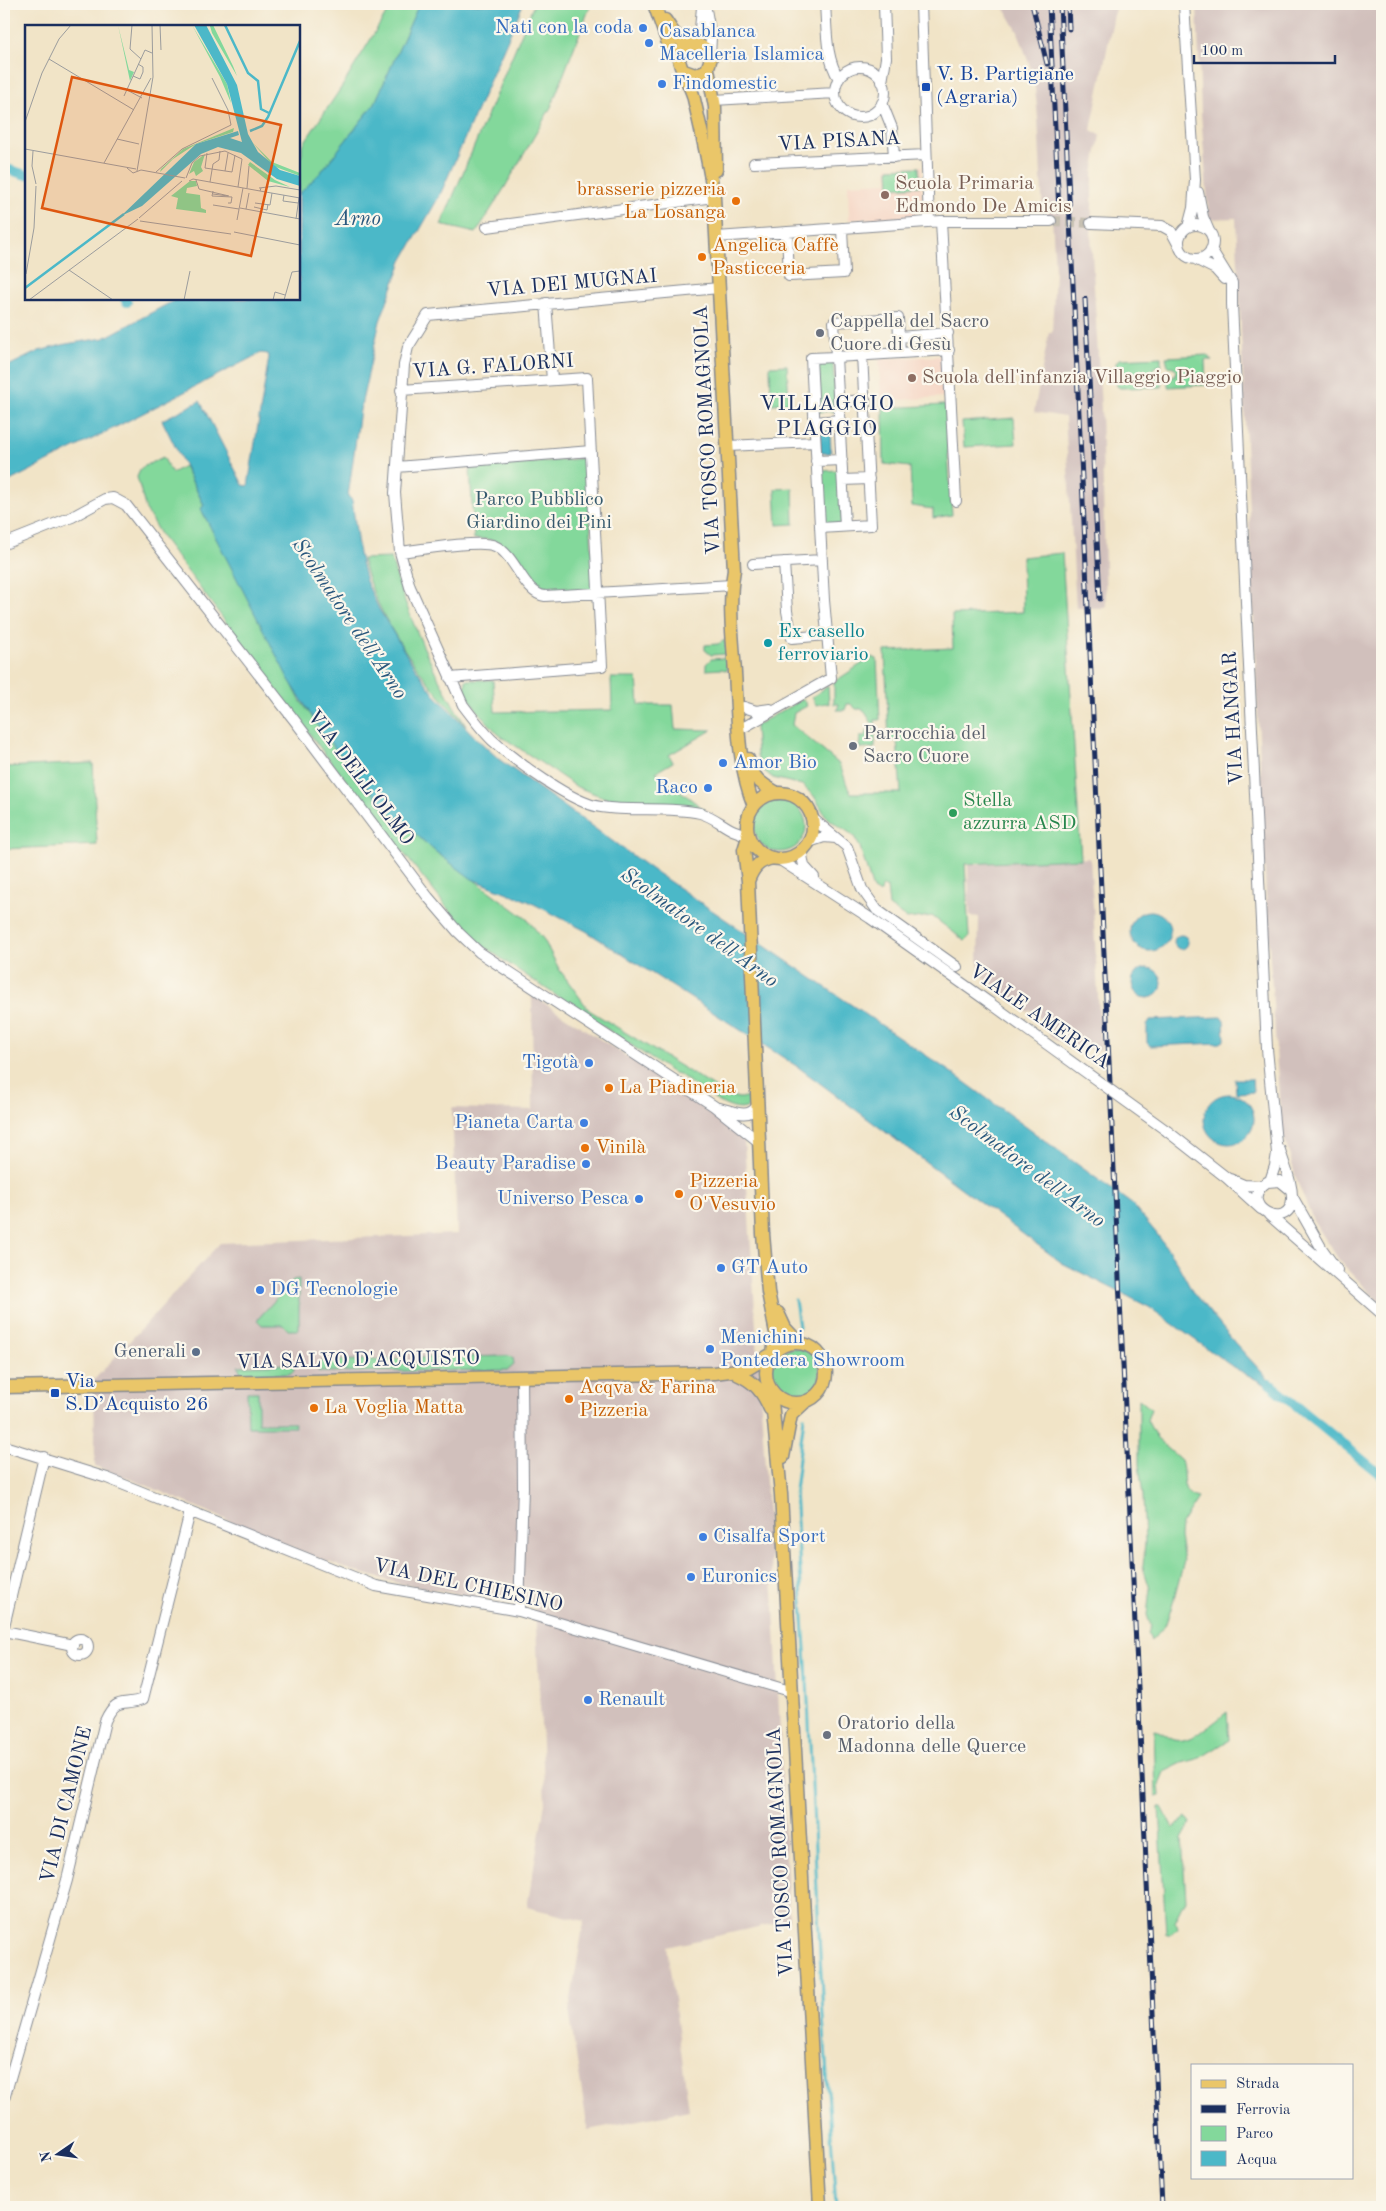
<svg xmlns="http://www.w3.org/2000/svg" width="1386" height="2211" font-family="'Old Standard TT',serif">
	<rect width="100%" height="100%" fill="#fbf7ec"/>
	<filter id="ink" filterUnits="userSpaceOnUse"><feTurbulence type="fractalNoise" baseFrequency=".02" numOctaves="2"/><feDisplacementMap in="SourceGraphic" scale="10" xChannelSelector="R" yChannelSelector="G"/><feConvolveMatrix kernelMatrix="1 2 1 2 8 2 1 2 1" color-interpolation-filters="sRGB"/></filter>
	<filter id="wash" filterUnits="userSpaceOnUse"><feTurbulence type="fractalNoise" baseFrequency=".0096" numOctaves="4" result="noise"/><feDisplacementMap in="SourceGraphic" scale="20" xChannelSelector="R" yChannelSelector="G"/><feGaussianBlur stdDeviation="1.12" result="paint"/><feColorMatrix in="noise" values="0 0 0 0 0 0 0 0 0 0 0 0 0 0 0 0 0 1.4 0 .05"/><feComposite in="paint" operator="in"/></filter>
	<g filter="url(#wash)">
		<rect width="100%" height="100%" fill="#f1e4c7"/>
		<path fill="#f5d3c1" d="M922,166V205L915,216L849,220L848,184L888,182L887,167Z
			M942,356L945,397L881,401L879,359Z"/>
		<path fill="#d1c0bc" d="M1002,4H1116L1091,130L1100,135L1093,173L1091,235L1101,408L1106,608H1076L1065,417L1034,412L1049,332H1052L1055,271L1052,216L1043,215L1038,118L1034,78L1018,32Z
			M1197,4H1382V1305L1339,1260L1313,1220L1297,1181L1281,1126L1266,895L1236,218L1209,219L1201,113Z
			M1090,858L1093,905L1101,1050L1065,1047V1042L1057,1041L1049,1035L1050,1025L1030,1010L1028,1012L983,977L978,965L979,917L970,916L968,865Z
			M532,995L690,1098L744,1140L774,1607L789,1920L667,1947L689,2110L588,2130L569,2011L584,1921L527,1907L545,1803L535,1607L401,1584L354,1571L307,1554L143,1484L95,1466L94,1380L220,1243L457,1234L452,1108L533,1110Z"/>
		<path fill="#83d89b" stroke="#4f847c" d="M392,4H419L375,103L321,172L299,194V160L302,154V146L343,85Z
			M534,4H591L551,107L505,187L476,233L441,225Z
			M919,167L920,186L890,188L889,168Z
			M1208,355L1212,360H1205L1206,385L1168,387V378L1175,375L1177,371L1174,367L1168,366L1166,357Z
			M1161,357V365L1154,367L1152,372L1153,375L1161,378L1162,387L1120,388L1117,386L1116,363L1119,359Z
			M833,362L836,411L817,412L814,363Z
			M787,365L789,403L771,404L770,366Z
			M945,405L952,515L933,518V509L912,506L910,467L884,464L883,408Z
			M1014,418L1016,444L964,447L962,422Z
			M163,457L172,473L184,466L204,505L201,509L300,700L342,758L384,806L436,852L527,919L544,940L559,969L589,1010L727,1095L739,1098L750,1097L752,1103C738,1124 692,1083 679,1074L673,1073L512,966L482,945L464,929L324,753L161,536L146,510L137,477L141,468Z
			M587,458L594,589L542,592C512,576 525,537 474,539L470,468Z
			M839,470L842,524L824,525L820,471Z
			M793,488L794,524L777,525L775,489Z
			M1062,553L1081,859L965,864L969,937L965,941L932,916L907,919L889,906L887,887H882L881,892L878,893L873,890L860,847L853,835L827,818L814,796L802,785L773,778L762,769L757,756L755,726L803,699L807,706L794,713L792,725L838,763C845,773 845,785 851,793H901L897,740L889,741L885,651L953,648L952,615L1023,612L1022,557Z
			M391,558C408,617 433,674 466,726C422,678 379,624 362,559Z
			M725,640L726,654L711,655L705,650V645L718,644Z
			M872,657L877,659L880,720H875V748H859L860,737H864L872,723L863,709H856L851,704H847L845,710H837L839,704H834V682Z
			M726,658L727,671L722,669L706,670V664L711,659Z
			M611,678H637L639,705H673L675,729L712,730L669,755L673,762L656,772L706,811L611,800L577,787L498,734L477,710L465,692L466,680H493L495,712L612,710Z
			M828,686L829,704L826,703L816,705L812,697Z
			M93,763L97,845L4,849V767Z
			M754 826a26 26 0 1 1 52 0a26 26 0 1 1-52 0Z
			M299,1279V1330H288L283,1325H262L257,1320L293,1280Z
			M770 1373a25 25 0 1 1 50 0a25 25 0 1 1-50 0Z
			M508,1356L513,1357L514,1365L508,1370L322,1372L318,1371L319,1362L323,1361L406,1359L412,1365L416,1364L419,1358Z
			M290,1364L293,1365L294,1371L289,1374L242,1375L238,1366Z
			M247,1392H258V1423H294L295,1427H248Z
			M1139,1399L1151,1409L1147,1420L1157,1439L1181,1460C1186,1475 1178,1494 1198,1498L1181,1524L1180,1537L1184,1561L1173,1603L1165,1626L1151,1641L1148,1633L1151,1626L1147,1615L1150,1589L1143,1567L1145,1542L1143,1496L1139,1465Z
			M1227,1712L1229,1740L1200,1758L1182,1763L1164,1772L1159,1784L1160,1795L1156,1796L1154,1730C1165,1732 1167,1738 1175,1740C1190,1744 1216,1721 1227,1712Z
			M1159,1807H1162L1173,1828L1187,1817L1191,1823L1182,1839L1186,1900L1175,1922L1177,1929L1171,1934H1166Z"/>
		<path fill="#4cb8c8" stroke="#347493" d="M419,4H523L440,195L402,261L380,321L360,410L348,496L352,500L359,554L366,581L379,609L409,659L434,694L477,739L500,760L651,869L955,1075L1133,1205L1157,1234L1176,1261L1192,1291L1235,1343L1281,1393L1233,1367L1149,1307L1062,1263L798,1067L586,931L528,901L472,879L436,852L384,806L323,734L288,678L201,509L204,505L162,420L200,401L243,485L248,486L269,357L268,354L261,353L4,484V368L39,351L66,344L104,338L177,299H299V194L321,172L375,103Z
			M830,431L831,453H821L820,432Z
			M1130 931a20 20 0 1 1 40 0a20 20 0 1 1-40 0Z
			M1174 942a7 7 0 1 1 14 0a7 7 0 1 1-14 0Z
			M1132 983a15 15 0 1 1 30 0a15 15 0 1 1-30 0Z
			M1221,1017L1224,1021L1225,1039L1221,1043L1150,1046L1147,1043V1025L1150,1020Z
			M1235,1079H1252L1253,1092L1236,1093Z
			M1204 1119a25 25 0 1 1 50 0a25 25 0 1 1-50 0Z"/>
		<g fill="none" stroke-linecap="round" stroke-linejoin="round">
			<path stroke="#4cb8c8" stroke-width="3" d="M795,1300L799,1327
				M804,1417L795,1491L807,1680L823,2017L836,2207"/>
			<path stroke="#4cb8c8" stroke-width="10" d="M4,168L26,175
				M125,299L127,302
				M1270,1384L1382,1476"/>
		</g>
	</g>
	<g filter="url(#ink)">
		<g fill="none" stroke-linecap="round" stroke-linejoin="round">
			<path stroke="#c6c0b2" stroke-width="10" stroke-dasharray="10 5" stroke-linecap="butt" d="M1051,221L1091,223"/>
			<g stroke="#868a92" stroke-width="12">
				<path id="minor" d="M705,4L711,37L710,56
					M825,4C827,29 825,57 839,79
					M921,4L929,222
					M1184,4L1195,180L1193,208L1188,227
					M693,44L700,29L702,7
					M835 92a25 25 0 1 1 50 0a25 25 0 1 1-50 0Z
					M882,82L886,58L884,4
					M714,100L835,93
					M882,103L892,128L894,157
					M754,163L926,155
					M1198,192L1203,217L1209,231
					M941,221L956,501
					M1091,223L1162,226L1171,231L1178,244
					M1179 242a17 17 0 1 1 34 0a17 17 0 1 1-34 0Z
					M487,227L714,197
					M787,232L789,276L844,273L842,228
					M717,237L941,221H1051
					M1211,249L1232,283V304L1267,1049L1277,1153L1275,1166L1270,1181
					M1195,259L1215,269L1224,279
					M719,288L428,315L408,347L404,365L395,493L400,552L410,587L463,705C472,717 481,729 492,740C514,760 573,804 601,807C634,812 667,806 700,813C717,817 729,833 747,834
					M546,303L552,380
					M899,337L948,333
					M900,353L898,318L834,322L836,357L949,350
					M401,390L587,378L602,666L450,678
					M839,402L865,400
					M814,422L840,420
					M728,446L815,442
					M816,461L842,460
					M397,467L591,451
					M843,480L869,479
					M820,528L871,525L862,355
					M4,544L72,517L105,499L113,498L126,505L295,721L428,897L458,932L479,952L714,1106L758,1141
					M400,552C419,550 480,539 495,546C516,555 523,593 545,596L732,585
					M784,562L787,611L792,638L827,635
					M753,564L822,560
					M744,707L756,711L770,709
					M746,726L831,678L824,600L811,358L836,357L845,526
					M811,817L847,847L862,889L877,910L957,967
					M809,842L824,837L836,838
					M801,850L804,866L814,877
					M777,858L870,918L990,1003
					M720,1108C733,1111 748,1120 757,1106
					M1167,1131L1227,1178L1261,1209
					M1280,1150C1284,1165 1293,1184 1292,1199C1290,1234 1234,1205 1267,1182L1280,1181L1291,1190
					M1230,1179L1244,1185L1262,1186
					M1292,1196L1322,1249L1337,1270
					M1269,1215L1382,1314
					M4,1446L107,1478L376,1586L519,1611L790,1691
					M519,1611L523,1487L522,1377
					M4,1626L44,1457
					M4,1631L73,1645
					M72 1647a8 8 0 1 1 16 0a8 8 0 1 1-16 0Z
					M4,2099L67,1880L105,1721C117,1695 123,1707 143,1699L190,1512"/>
			</g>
			<g stroke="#868a92" stroke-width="15">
				<path id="major" d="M654,4L668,43L679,58
					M665,20L673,32L687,46
					M708,69L715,107L716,170
					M684,71L695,75L707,70L711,58C707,41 681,39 679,59C679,67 690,85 693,95C701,129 709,163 714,197L734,570C728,604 733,640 735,673C738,718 737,763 754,806
					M748,759C752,778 761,784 777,793
					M747 826a33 33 0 1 1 66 0a33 33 0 1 1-66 0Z
					M748,837L744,850L748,881L763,1234L768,1292L776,1333L773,1353
					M748,881C753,868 758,861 773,858
					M778,1313L785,1328L799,1343
					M766 1373a30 30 0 1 1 60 0a30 30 0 1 1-60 0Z
					M737,1374C755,1382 763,1392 770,1409
					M4,1387L714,1373L747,1369L772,1354
					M771,1391L781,1494L820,2207
					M783,1457L791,1415L805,1402"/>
			</g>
			<use href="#minor" stroke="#fff" stroke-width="10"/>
			<use href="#major" stroke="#eac669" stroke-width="12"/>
			<g stroke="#1b2f5e" stroke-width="5">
				<path id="rail" d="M1032,4L1047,64
					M1049,4L1059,211
					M1060,4L1162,2207
					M1068,4L1069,29
					M1085,299L1100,599"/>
			</g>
			<use href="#rail" stroke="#fbf7ec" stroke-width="3" stroke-dasharray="9" stroke-linecap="butt"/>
			<g stroke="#868a92" stroke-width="12" stroke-linecap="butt">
				<path id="minor-bridge" d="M990,1003L1167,1131"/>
			</g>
			<use href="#minor-bridge" stroke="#fff" stroke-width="10"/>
		</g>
	</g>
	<g fill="#3f7fe0" stroke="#fbf7ec" stroke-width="2">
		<circle cx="643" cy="28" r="5"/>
		<circle cx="649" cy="43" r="5"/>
		<circle cx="662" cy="84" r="5"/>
		<circle cx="723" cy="763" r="5"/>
		<circle cx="708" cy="788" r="5"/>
		<circle cx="589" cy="1063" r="5"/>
		<circle cx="584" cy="1123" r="5"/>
		<circle cx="586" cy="1164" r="5"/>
		<circle cx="639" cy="1199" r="5"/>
		<circle cx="721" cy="1268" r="5"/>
		<circle cx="260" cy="1290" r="5"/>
		<circle cx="710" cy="1349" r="5"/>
		<circle cx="703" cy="1537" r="5"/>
		<circle cx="691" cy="1577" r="5"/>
		<circle cx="588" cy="1700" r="5"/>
	</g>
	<g fill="#1a4fb4" stroke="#fbf7ec" stroke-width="2">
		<rect x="921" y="82" width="10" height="10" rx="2.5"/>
		<rect x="50" y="1388" width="10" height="10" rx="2.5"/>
	</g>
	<g fill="#8d6e63" stroke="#fbf7ec" stroke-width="2">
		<circle cx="885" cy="195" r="5"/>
		<circle cx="912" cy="378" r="5"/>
	</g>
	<g fill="#e8710a" stroke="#fbf7ec" stroke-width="2">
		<circle cx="736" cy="201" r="5"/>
		<circle cx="702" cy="257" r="5"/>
		<circle cx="609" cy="1088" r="5"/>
		<circle cx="585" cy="1148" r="5"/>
		<circle cx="679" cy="1194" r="5"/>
		<circle cx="569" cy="1399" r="5"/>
		<circle cx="314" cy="1408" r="5"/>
	</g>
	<g fill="#6b7280" stroke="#fbf7ec" stroke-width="2">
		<circle cx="820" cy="333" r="5"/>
		<circle cx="853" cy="746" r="5"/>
		<circle cx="827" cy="1735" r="5"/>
	</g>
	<circle fill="#0f9aa8" stroke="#fbf7ec" stroke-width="2" cx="768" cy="643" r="5"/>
	<circle fill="#2e9e5b" stroke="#fbf7ec" stroke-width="2" cx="953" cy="813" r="5"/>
	<circle fill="#5c6f8a" stroke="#fbf7ec" stroke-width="2" cx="196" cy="1352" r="5"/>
	<g text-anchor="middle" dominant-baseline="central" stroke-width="4.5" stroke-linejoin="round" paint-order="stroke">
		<g font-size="20" fill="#366cbe" stroke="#fbf7ec" text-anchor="start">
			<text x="633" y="28" text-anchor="end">Nati con la coda</text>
			<text x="659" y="32">Casablanca<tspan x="659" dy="23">Macelleria Islamica</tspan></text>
			<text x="672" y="84">Findomestic</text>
			<text x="733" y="763">Amor Bio</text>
			<text x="698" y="788" text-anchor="end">Raco</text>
			<text x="579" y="1063" text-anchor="end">Tigotà</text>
			<text x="574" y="1123" text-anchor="end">Pianeta Carta</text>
			<text x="576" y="1164" text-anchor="end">Beauty Paradise</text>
			<text x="629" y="1199" text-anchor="end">Universo Pesca</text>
			<text x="731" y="1268">GT Auto</text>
			<text x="270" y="1290">DG Tecnologie</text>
			<text x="720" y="1338">Menichini<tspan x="720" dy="23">Pontedera Showroom</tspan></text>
			<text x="713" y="1537">Cisalfa Sport</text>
			<text x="701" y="1577">Euronics</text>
			<text x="598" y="1700">Renault</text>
		</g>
		<g font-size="20" fill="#164399" stroke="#fbf7ec" text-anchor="start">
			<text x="936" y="75">V. B. Partigiane<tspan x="936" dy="23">(Agraria)</tspan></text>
			<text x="65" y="1382">Via<tspan x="65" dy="23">S.D’Acquisto 26</tspan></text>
		</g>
		<g font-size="20" fill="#1b2f5e" stroke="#fbf7ec">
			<text transform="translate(839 142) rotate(-3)">VIA PISANA</text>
			<text transform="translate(572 284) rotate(-5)">VIA DEI MUGNAI</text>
			<text transform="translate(493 367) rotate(-4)">VIA G. FALORNI</text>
			<text transform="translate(708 430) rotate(-93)">VIA TOSCO ROMAGNOLA</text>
			<text transform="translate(1234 718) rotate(-93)">VIA HANGAR</text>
			<text transform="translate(360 778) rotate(53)">VIA DELL'OLMO</text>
			<text transform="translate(1039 1017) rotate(35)">VIALE AMERICA</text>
			<text transform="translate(358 1361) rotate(-1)">VIA SALVO D'ACQUISTO</text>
			<text transform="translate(468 1586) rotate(12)">VIA DEL CHIESINO</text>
			<text transform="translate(67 1805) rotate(-76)">VIA DI CAMONE</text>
			<text transform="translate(781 1852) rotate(-93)">VIA TOSCO ROMAGNOLA</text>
		</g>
		<g font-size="20" fill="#785e54" stroke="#fbf7ec" text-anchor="start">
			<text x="895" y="184">Scuola Primaria<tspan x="895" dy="23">Edmondo De Amicis</tspan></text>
			<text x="922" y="378">Scuola dell'infanzia Villaggio Piaggio</text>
		</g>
		<g font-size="20" fill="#c56008" stroke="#fbf7ec" text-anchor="start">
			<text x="726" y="190" text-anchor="end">brasserie pizzeria<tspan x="726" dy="23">La Losanga</tspan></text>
			<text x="712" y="246">Angelica Caffè<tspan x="712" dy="23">Pasticceria</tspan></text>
			<text x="619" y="1088">La Piadineria</text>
			<text x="595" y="1148">Vinilà</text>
			<text x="689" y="1182">Pizzeria<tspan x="689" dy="23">O'Vesuvio</tspan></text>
			<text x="579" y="1388">Acqva &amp; Farina<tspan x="579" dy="23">Pizzeria</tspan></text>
			<text x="324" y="1408">La Voglia Matta</text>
		</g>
		<g font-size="20" fill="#5b616d" stroke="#fbf7ec" text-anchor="start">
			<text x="830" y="322">Cappella del Sacro<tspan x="830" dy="23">Cuore di Gesù</tspan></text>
			<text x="863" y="734">Parrocchia del<tspan x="863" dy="23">Sacro Cuore</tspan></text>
			<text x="837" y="1724">Oratorio della<tspan x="837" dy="23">Madonna delle Querce</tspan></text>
		</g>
		<g font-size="20" fill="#35596d" stroke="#fbf7ec">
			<text x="539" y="500">Parco Pubblico<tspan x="539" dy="23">Giardino dei Pini</tspan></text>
		</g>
		<g font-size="20" fill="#0d838f" stroke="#fbf7ec" text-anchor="start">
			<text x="778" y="632">Ex casello<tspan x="778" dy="23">ferroviario</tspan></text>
		</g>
		<g font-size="20" fill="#27864d" stroke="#fbf7ec" text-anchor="start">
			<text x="963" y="801">Stella<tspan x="963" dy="23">azzurra ASD</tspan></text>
		</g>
		<g font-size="20" fill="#4e5e75" stroke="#fbf7ec" text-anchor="end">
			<text x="186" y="1352">Generali</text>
		</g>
		<g font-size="21" font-style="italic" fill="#2a587e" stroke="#fbf7ec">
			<text x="358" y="219">Arno</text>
			<text transform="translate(349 619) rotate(56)">Scolmatore dell'Arno</text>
			<text transform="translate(699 928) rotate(36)">Scolmatore dell'Arno</text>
			<text transform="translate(1027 1167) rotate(37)">Scolmatore dell'Arno</text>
		</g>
		<g font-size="22" letter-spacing="1" fill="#1b2f5e" stroke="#fbf7ec">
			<text x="827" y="404">VILLAGGIO<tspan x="827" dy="25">PIAGGIO</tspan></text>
		</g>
	</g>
	<g transform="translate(25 25)">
		<rect width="275" height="275" fill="#f1e4c7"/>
		<path d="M93,0L104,45L109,47L105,56ZM167,0L202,59L206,78L195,52ZM188,0L208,41L212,51L187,8L185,1ZM209,103L208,107L171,119L148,134L135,147L136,144L158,124ZM227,117L247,137L275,148V151L248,141ZM180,129L176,142L178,146L171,151L169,146L164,149L169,137ZM225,137L250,155L265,162L243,156L223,140ZM165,156H171L172,161L162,163L161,168L175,170L176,183L181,185V188L151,184L153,173L146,171Z" fill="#83d89b"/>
		<path d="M169,0H181L212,60L223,109L233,127L255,145L275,151V161L252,154L216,128L193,122L176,129L117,181L96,191L171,119L213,106L214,110L205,113L217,117L202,59Z" fill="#4cb8c8"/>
		<path fill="none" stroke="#4cb8c8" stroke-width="2.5" d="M200,0L223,48L233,56L236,84L244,88M225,106L237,101L243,92L275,16M0,263L99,189"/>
		<path fill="none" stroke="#9b9c9d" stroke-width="1" d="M107,0L105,24L116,34M135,0L136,25M24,34L109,85M108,51L115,54L118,47V42L113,39M102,65L117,73M99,71L120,25L127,28M0,97L17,48L34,14L46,0M92,114L114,119M0,124L111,144M8,126L7,141L11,159M182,128L180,143L207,147L210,130M79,138L126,53M102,143L108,148L116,145L160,153M112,146L128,52L127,0M200,146L203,128M131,147L157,124L206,100L203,85L187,53M161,153L167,138L175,131L200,126L217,134L213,162M171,155L174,164L204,171M164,156L168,154L235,166L236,163M185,157L188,139L194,135L195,126M222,163L224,141M234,163L251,161L275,165M188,166L187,171L207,172L206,178H203M235,166L275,173M188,169L203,171M259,170L258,176L273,178M230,178L245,180L247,168M188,180L214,184M229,182L242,185L243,179M215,183L275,194M221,184L224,168M114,193L157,156M271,194L274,173M212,195L218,163M115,196L206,209M209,207L275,220M44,245L88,275M1,249L9,203L11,161M4,275L113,194M159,275L165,246M248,275L250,267L260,270M259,275L267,247L275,246"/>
		<path fill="#de5710" fill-opacity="0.15" stroke="#de5710" stroke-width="2.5" d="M47,52L256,100L226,231L17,183Z"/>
		<rect width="275" height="275" fill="none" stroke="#1b2f5e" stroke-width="2.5"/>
	</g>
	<rect width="1386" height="2211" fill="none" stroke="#fbf7ec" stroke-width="20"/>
	<rect x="1191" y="2064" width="162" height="115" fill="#fbf7ec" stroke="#a1a7b3"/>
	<rect x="1201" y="2080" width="25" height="8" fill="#eac669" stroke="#a1a7b3"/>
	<text x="1236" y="2088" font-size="15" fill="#1b2f5e">Strada</text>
	<rect x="1201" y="2105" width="25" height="8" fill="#1b2f5e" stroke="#a1a7b3"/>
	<text x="1236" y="2114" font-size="15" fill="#1b2f5e">Ferrovia</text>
	<rect x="1201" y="2126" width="25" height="15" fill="#83d89b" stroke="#a1a7b3"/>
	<text x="1236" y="2138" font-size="15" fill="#1b2f5e">Parco</text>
	<rect x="1201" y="2151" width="25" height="15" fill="#4cb8c8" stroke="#a1a7b3"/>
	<text x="1236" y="2164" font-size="15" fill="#1b2f5e">Acqua</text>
	<g transform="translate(58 2154) rotate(257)" stroke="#fbf7ec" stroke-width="4" paint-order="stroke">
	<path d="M0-4L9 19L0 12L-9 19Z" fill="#1b2f5e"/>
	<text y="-8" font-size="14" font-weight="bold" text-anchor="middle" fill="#1b2f5e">N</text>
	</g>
	<path d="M1194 55v8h141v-8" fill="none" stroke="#1b2f5e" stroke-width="2.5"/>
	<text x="1201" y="55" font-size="15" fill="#1b2f5e" stroke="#fbf7ec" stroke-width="4" paint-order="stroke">100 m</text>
</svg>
